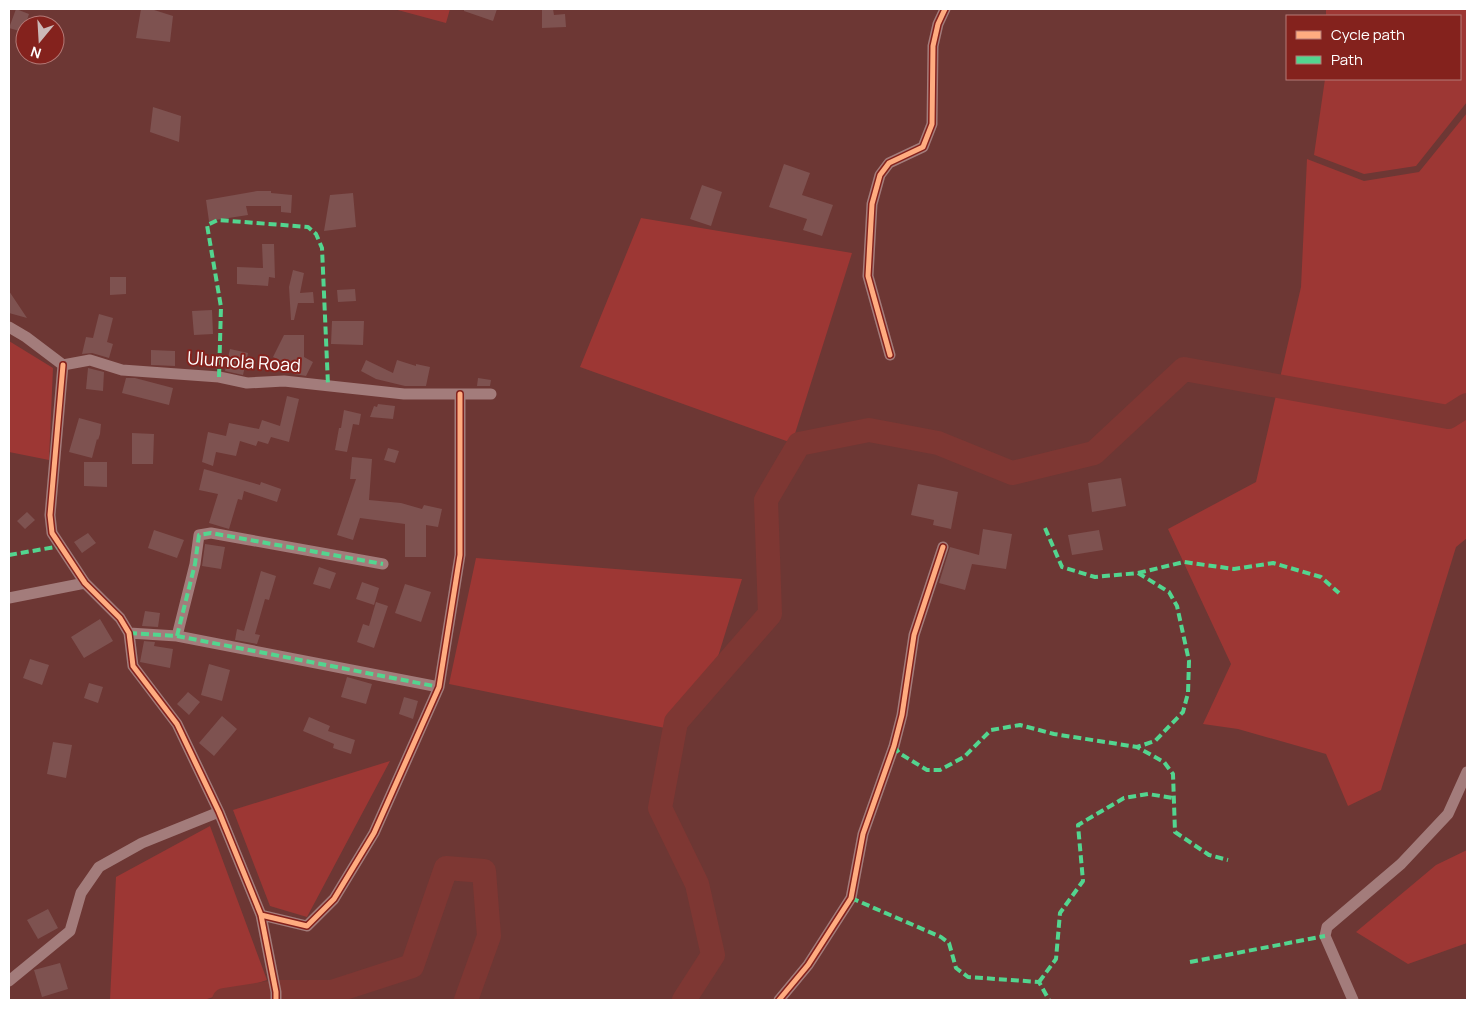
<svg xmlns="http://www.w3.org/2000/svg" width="1476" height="1009" font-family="Manrope,sans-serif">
	<rect width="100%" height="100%" fill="#6d3734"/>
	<path fill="#9d3734" d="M394,9H450L446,23Z
		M1326,9H1467V102L1416,166L1364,174L1314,155L1325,79H1460V16H1326Z
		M1467,113V538L1456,547L1381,790L1348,806L1326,754L1238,729L1203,724L1231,664L1168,529L1256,482L1301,287L1307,159L1364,181L1419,172Z
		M641,218L852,253L792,443L580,367Z
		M9,341L53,368L49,460L9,452Z
		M476,558L742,579L716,663L665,728L449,684Z
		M390,761L307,917L270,906L233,810Z
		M210,826L267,980L204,1000H110L116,877Z
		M1467,850V943L1408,964L1356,932L1436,865Z"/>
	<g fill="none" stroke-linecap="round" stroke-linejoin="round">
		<path stroke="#7e3733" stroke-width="24" d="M224,1000L276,992H332L412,966L446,868L484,871L489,936L466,1000
			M684,1000L713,955L697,884L660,808L676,722L770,614L766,500L799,444L869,430L938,443L1012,473L1094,453L1184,369L1448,417L1467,405"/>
	</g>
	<path fill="#7e5250" d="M16,9L29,14L23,32L9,28Z
		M141,9H151L173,16L170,42L136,38Z
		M464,9H497L493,21L464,11Z
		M542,9H553L554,15L565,14L566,27L542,28Z
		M153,107L181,116L179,142L150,132Z
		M784,164L810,173L802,195L833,205L822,236L803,230L807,219L769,207Z
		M702,185L722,192L711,226L690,219Z
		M257,191H271V193L292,195L291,213L281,212V206H246L248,215L209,221L206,200Z
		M353,193L356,227L324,231L330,195Z
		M262,244H274L275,278L269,277L268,286L237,284V267L263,268Z
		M293,270L304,273L300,293L313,292L314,303H298L294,320H291L289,287Z
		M110,277H126V294L110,295Z
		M355,289L356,301L338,302L337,290Z
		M9,291L27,318L9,313Z
		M212,310L213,334L194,335L192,311Z
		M99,314L113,318L107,342L113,344L109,358L92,353L82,354L86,337L93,338Z
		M332,321H364L363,345L331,344Z
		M284,335H304V357L313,362L306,376L294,374L296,368L273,357Z
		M230,349L248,353L243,375L225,371Z
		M151,350L175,351V366L151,365Z
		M366,360L393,373L397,360L416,366V364L430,367L426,386H405L376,379L361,371Z
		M88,368L104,372L103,391L86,389Z
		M126,378H135L173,388L169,405L122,393Z
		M478,378L491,380L490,386H477Z
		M287,396L299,399L289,442L271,437L268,444L258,441L256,446L240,441L236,456L216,452L213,466L202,462L208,432L226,436L229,423L259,429L262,420L280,426Z
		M378,404L395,406L393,419L370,417L374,406L377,407Z
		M344,410L361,414L359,425L353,424L347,452L335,450L339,428H341Z
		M79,418L101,424L100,434L98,440L97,439L92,458L69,452Z
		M132,433L154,434L153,464H132Z
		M388,448L399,451L395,463L384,460Z
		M352,457L372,459L369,500L401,503L422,509L424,505L442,509L438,527L426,525V557H405V524L360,518L353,540L337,535L356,479H350Z
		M84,462H107V487L84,486Z
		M204,469L260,485L261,482L281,489L277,502L244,491L242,500L238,499L229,529L209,523L218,494L199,490Z
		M1121,478L1126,506L1092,512L1088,483Z
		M918,484L958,492L951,529L933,525L934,520L911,515Z
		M27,512L35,520L25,529L17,521Z
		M983,529L1012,534L1006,569L972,564L965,590L939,583L950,547L979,555Z
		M154,530L184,540L177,558L148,548Z
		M1099,530L1103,550L1072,555L1068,535Z
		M88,533L96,543L82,553L74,542Z
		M205,544L225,547L221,569L202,566Z
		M319,567L336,573L330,589L313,584Z
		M261,571L276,576L269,600L265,599L255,634L260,635L257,644L235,640L237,629L244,631Z
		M362,582L379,588L374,605L356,599Z
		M405,584L431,592L421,622L395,613Z
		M376,602L388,606L374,648L357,642L363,624L369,626Z
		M145,611L160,613L158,627L142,626Z
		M100,619L113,641L84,658L71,637Z
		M144,641L155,642L154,646L173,649L170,668L140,662Z
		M30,659L49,665L42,685L23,678Z
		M209,664L230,670L222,701L201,695Z
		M347,677L372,684L366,704L341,697Z
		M89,683L103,687L98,703L84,698Z
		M188,692L200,702L189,715L177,704Z
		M404,697L418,701L413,719L399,714Z
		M222,716L237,729L214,756L199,743Z
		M309,717L330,726L328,731L355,740L351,754L333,748L334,744L303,731Z
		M53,742L72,745L66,778L47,774Z
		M48,909L58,928L38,939L27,920Z
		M60,963L68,989L42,997L34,970Z"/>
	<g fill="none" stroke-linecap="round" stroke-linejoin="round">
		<path stroke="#a37c7b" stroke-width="11" d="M9,327L26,337L63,365L90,360L122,370L219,377L247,383L284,381L404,394H491
			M890,355L868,276L872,204L880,175L889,163L923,147L932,124L933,46L938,24L945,9
			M63,365L50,515L52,533L85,583L120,618L129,633L133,666L177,724L219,812L261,915L276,992V1000
			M9,598L85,583
			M129,633L177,636L439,687
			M177,636L195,564L199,535L211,533L383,564
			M261,915L307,926L334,899L374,833L439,687L460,555V394
			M9,981L70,931L81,893L99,867L142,843L219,812
			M779,1000L808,965L851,898L863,834L894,746L902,715L914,635L943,547
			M1353,1000L1325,936L1327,927L1401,864L1448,814L1467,772"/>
		<path stroke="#53d58f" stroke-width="4" stroke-dasharray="8 4" stroke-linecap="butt" d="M219,377L221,307L207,225L218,220L308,227L316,234L322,248L328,385
			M1045,528L1062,567L1095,577L1138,573L1169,592L1177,606L1189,661L1188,693L1183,712L1155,741L1137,747
			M9,555L61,546
			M1138,573L1184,562L1234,569L1273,563L1321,577L1339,593
			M129,633L177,636L439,687
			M177,636L195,564L199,535L211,533L383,564
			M894,746L899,753L927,770H940L964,757L991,730L1020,725L1054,734L1137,747L1164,762L1173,774L1175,832L1209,855L1228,860
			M851,898L941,937L949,943L956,968L968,977L1039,982L1049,1000
			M1190,962L1325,936
			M1039,982L1056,959L1060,913L1083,881L1078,825L1124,798L1148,794L1173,798"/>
		<g stroke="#84221d" stroke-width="8">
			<path id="cycleway" d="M890,355L868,276L872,204L880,175L889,163L923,147L932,124L933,46L938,24L945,9
				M63,365L50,515L52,533L85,583L120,618L129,633L133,666L177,724L219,812L261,915L276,992V1000
				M261,915L307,926L334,899L374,833L439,687L460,555V394
				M779,1000L808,965L851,898L863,834L894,746L902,715L914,635L943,547"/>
		</g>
		<use href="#cycleway" stroke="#ffac80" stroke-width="5"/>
	</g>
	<g text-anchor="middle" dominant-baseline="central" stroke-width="4" stroke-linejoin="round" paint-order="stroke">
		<g font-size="18" fill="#fff" stroke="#84221d">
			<text transform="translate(244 361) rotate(4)">Ulumola Road</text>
		</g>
	</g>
	<rect width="1476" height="1009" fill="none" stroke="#ffffff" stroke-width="20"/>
	<rect x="1286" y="15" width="175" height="65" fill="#84221d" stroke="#b57a77"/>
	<rect x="1296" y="31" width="25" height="8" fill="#ffac80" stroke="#b57a77"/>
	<text x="1331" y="40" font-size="15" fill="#ffffff">Cycle path</text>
	<rect x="1296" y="56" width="25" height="8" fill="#53d58f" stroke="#b57a77"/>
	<text x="1331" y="65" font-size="15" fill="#ffffff">Path</text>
	<g transform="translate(40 40) rotate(198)"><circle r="24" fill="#84221d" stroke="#b57a77"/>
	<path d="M0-4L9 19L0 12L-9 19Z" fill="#ccb9b8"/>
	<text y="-8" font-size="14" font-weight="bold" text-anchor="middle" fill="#ffffff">N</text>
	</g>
</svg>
